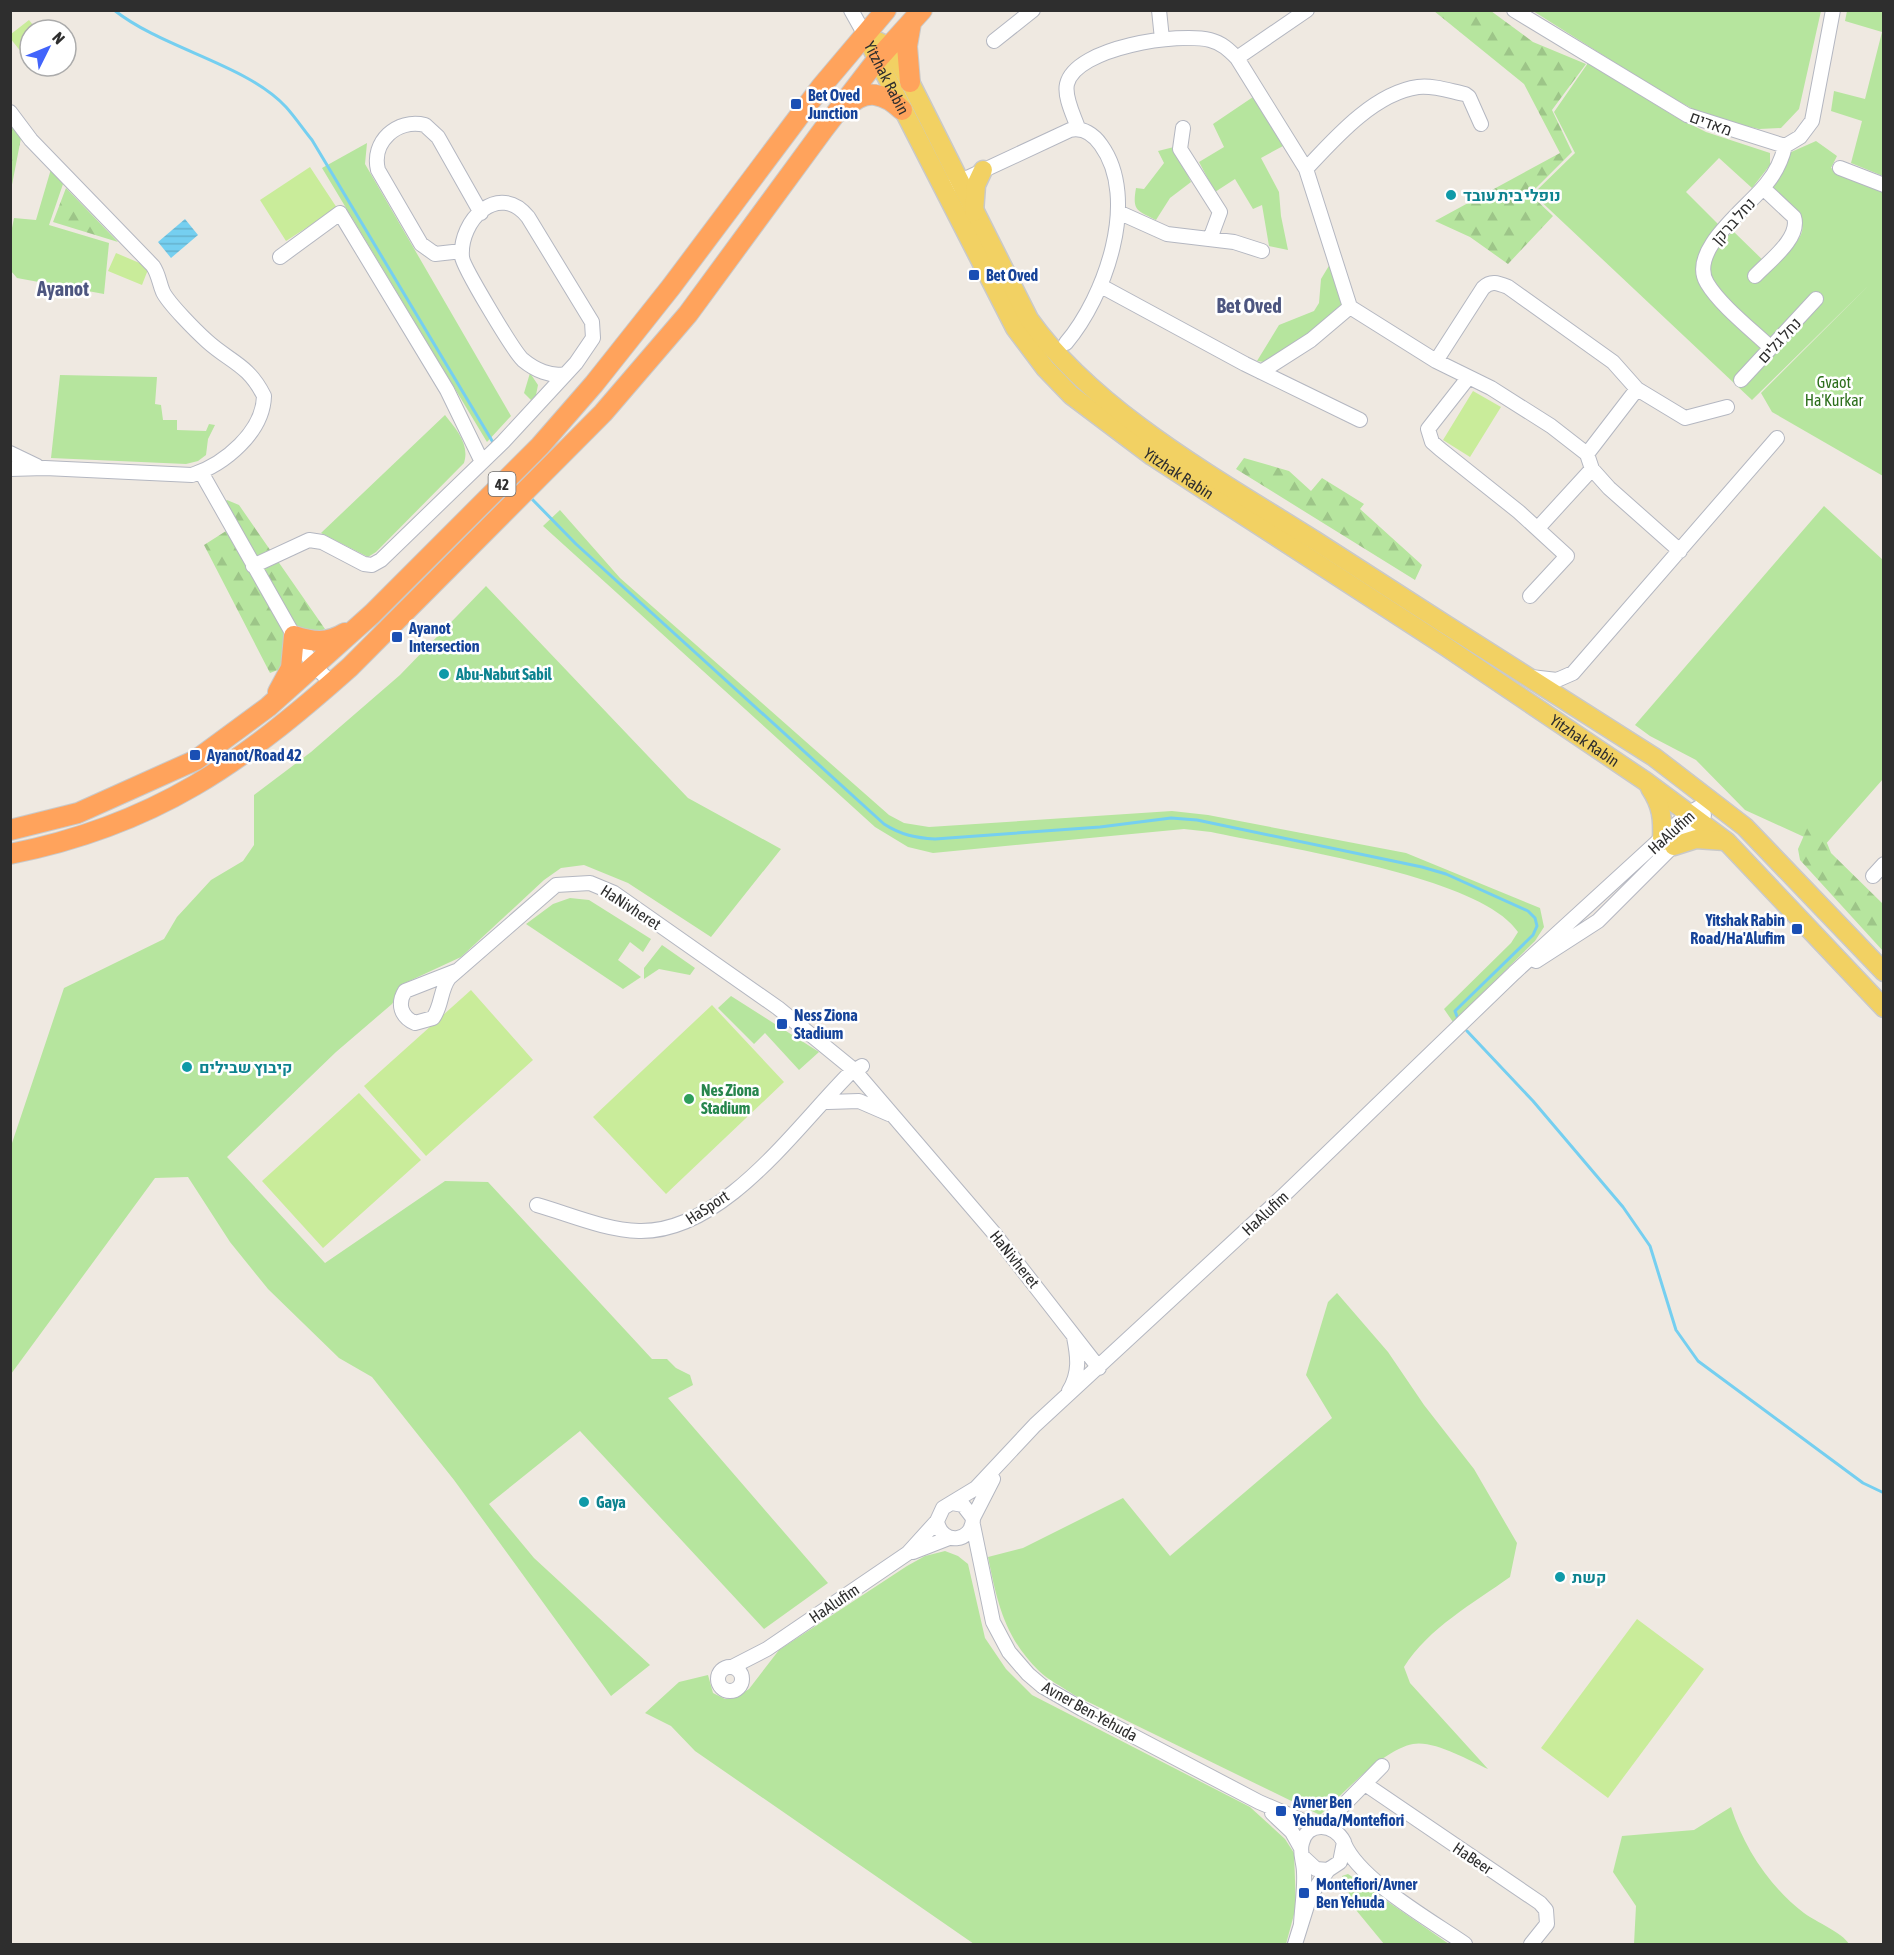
<svg xmlns="http://www.w3.org/2000/svg" width="1894" height="1955" font-family="'Asap Condensed',Heebo,sans-serif">
	<defs>
		<pattern id="forest-firs" width="22" height="20" patternUnits="userSpaceOnUse" patternTransform="scale(1.5)"><rect width="22" height="20" fill="#b6e59e"/><path d="M5 1l3.5 6h-7zM16 11l3.5 6h-7z" fill="#9dc588"/></pattern>
		<pattern id="water-rules" width="6" height="5" patternUnits="userSpaceOnUse" patternTransform="scale(1.5)"><rect width="6" height="5" fill="#75cff0"/><path d="M0 2.5h6" fill="none" stroke="#66b2ce"/></pattern>
	</defs>
	<rect width="100%" height="100%" fill="#efe9e1"/>
	<path fill="#b6e59e" d="M1533,11H1821L1799,109L1781,128L1759,129L1710,118L1663,93Z
		M1847,11H1883V176L1851,163L1862,121L1831,111L1834,91L1865,99L1882,32L1845,21Z
		M1588,63L1674,116L1706,132L1770,153V165L1752,188L1719,158L1686,192L1729,235L1733,231L1772,269C1812,227 1813,229 1772,188L1789,153L1816,141L1837,156L1831,168L1883,190V476L1772,412L1761,393L1868,286L1752,400L1533,194L1575,153L1554,112Z
		M1253,97L1283,146L1261,158L1279,192L1281,216L1288,250L1269,246L1262,205L1253,209L1235,179L1215,192L1199,162L1224,147L1213,124Z
		M367,143L365,164L511,416L487,442L322,168Z
		M1174,147L1191,182L1170,198L1156,220C1137,210 1132,211 1136,188L1144,189L1164,163L1158,151Z
		M51,169L63,184L49,225L109,243L104,294L17,278L11,271V233L14,218L36,220Z
		M1330,264L1342,307L1335,316L1270,363L1257,361L1279,325L1314,311L1319,303L1321,279Z
		M530,373L538,385L536,395L531,400L524,393Z
		M60,375L157,377L155,404L161,405L163,420H177V430L206,431L209,424L215,425L208,439L206,455L198,461L186,464L51,458Z
		M445,415C456,429 470,444 464,463L376,552L368,557L321,533Z
		M1824,506L1883,560V779L1824,846L1745,810L1696,760L1650,736L1635,725Z
		M560,510L620,578L889,815L904,823L929,827L1172,811L1208,815L1406,853L1540,908L1544,927L1535,941L1453,1022L1444,1009L1511,943L1518,932C1482,876 1279,847 1211,832L1184,829L933,853L908,847L875,827L543,526Z
		M486,586L688,798L781,849L711,937L628,883L584,865L561,868L544,880L461,957L405,983L392,1004L336,1052L227,1157L325,1263L445,1181L488,1182L652,1359H667L676,1368L690,1375L693,1385L668,1398L828,1583L764,1629L580,1431L489,1504L534,1558L650,1665L611,1696L454,1480L372,1377L339,1358L268,1289L230,1242L188,1177L155,1178L11,1374V1146L64,988L164,939L177,917L211,880L243,861L254,845V795L311,752L400,675Z
		M570,898L589,900L651,939L643,952L630,942L618,960L641,977L623,989L526,924L553,904Z
		M662,945L695,968L690,975L659,969L644,979V968Z
		M731,996L819,1052L799,1070L765,1033L754,1044L718,1008Z
		M1337,1293L1388,1352L1424,1405L1474,1469L1517,1543L1510,1577C1474,1603 1428,1628 1404,1667L1410,1683L1488,1769C1468,1760 1434,1740 1413,1744C1382,1750 1343,1794 1320,1815L1074,1695C1063,1687 1048,1680 1039,1671C1004,1637 997,1601 988,1557L1023,1548L1123,1498L1170,1556L1332,1418L1306,1375L1328,1302Z
		M945,1551L958,1556L968,1564L985,1638L1006,1669L1032,1695L1250,1807L1285,1839L1294,1853L1296,1907L1286,1944H974L695,1751L671,1726L645,1713L679,1682L708,1675L713,1693L725,1699L735,1698L749,1689L779,1650L907,1566L925,1556Z
		M1731,1807C1744,1848 1770,1887 1804,1913C1816,1922 1843,1933 1849,1944H1634L1636,1906L1613,1872L1622,1836L1694,1830Z
		M1348,1874L1446,1942L1449,1944H1384L1356,1910L1342,1876Z"/>
	<path fill="url(#forest-firs)" d="M1434,11H1491L1533,42L1586,64L1552,110L1572,152L1530,194L1553,216L1508,264L1470,237L1435,221L1560,153L1524,84Z
		M11,123L21,138L11,190Z
		M66,188L118,242L53,222Z
		M1244,458L1289,471L1311,491L1322,478L1364,504L1360,509L1422,565L1415,580L1236,469Z
		M227,500L239,505L325,629L316,633L296,627L223,503Z
		M226,531L285,631L283,668L270,673L204,545Z
		M1809,824L1823,833L1831,853L1883,904V951L1800,860L1798,849Z"/>
	<path fill="#c9ec9a" d="M29,20L37,30H30V63L10,38L11,34Z
		M310,167L337,208L286,241L260,200Z
		M116,253L149,267L142,285L108,271Z
		M1473,391L1501,407L1470,457L1443,440Z
		M471,990L533,1060L426,1156L364,1086Z
		M712,1005L784,1082L666,1194L593,1117Z
		M359,1093L421,1160L323,1248L262,1181Z
		M1637,1619L1704,1669L1608,1798L1541,1748Z"/>
	<path fill="url(#water-rules)" d="M185,219L198,235L171,258L158,242Z"/>
	<g fill="none" stroke-linecap="round" stroke-linejoin="round">
		<path stroke="#75cff0" stroke-width="3" d="M114,10C163,49 246,64 286,107C295,117 303,129 312,140L494,444
			M529,496L576,544L884,824C901,835 916,838 935,839L1100,827L1171,818L1197,820L1422,867L1446,874L1528,911L1535,918L1537,926L1533,935L1455,1011L1458,1019
			M1467,1031L1533,1101L1623,1207L1650,1246L1676,1330L1698,1361L1863,1483L1884,1493"/>
		<g stroke="#b4b7c1" stroke-width="16">
			<path id="minor" d="M851,10L865,35
				M1159,10L1162,39
				M1514,10L1687,115L1785,146L1800,137L1812,121L1833,10
				M994,41L1033,10
				M1237,58L1307,10
				M10,112L31,140L153,266C159,275 159,283 163,292C169,304 196,331 207,341C230,362 248,364 264,396C263,432 225,464 192,475L45,468L10,469
				M1078,128C1074,116 1064,97 1067,84C1076,47 1180,32 1210,40C1222,43 1229,50 1237,58L1306,169L1350,307L1436,361L1491,388L1551,426L1587,454L1592,469L1609,488L1680,551
				M1183,128L1180,149L1220,212L1210,239
				M1840,168L1884,185
				M1306,169C1334,139 1374,93 1418,87C1433,85 1450,91 1465,94L1469,97L1481,124
				M952,185L1070,130C1083,127 1094,135 1101,145C1140,199 1105,297 1066,343
				M1118,212L1167,234L1234,242L1262,251
				M462,251L435,254L421,244L378,170C371,142 397,118 425,125L438,137L481,213
				M280,257L340,213L447,390L482,462
				M1755,276C1768,262 1801,238 1794,217L1763,188
				M1101,286L1245,364L1360,420
				M1771,348C1752,330 1720,305 1707,283C1687,250 1750,206 1767,183C1776,172 1782,159 1785,146
				M1436,361L1483,288C1491,280 1498,283 1508,287L1613,362L1637,389L1685,418L1727,407
				M1261,372L1311,340L1350,307
				M1468,378L1428,429L1432,442L1440,449L1519,512L1567,556L1530,596
				M1741,380L1816,299
				M10,453L37,466
				M1587,454L1637,389
				M201,472L294,636L315,667L332,683
				M1538,528L1592,469
				M253,566L309,540L322,542L364,564L372,565L381,560L503,442L576,363L593,338L592,322L528,217C499,181 459,220 462,257C463,267 514,352 523,360C535,370 551,377 565,374
				M1531,677L1557,680L1573,673L1777,438
				M1873,876L1884,864
				M1536,961L1598,921L1704,815
				M456,971L405,991C397,1004 401,1017 415,1023L433,1018C442,1006 440,990 449,978L556,885L590,883L614,893L778,1008L854,1070L993,1232L1099,1368
				M828,1102L859,1101L889,1114
				M537,1205C569,1214 605,1230 639,1231C723,1233 796,1127 850,1073L862,1066
				M1069,1391C1080,1373 1078,1357 1074,1337
				M952,1503L963,1505L973,1518C973,1543 941,1546 937,1521L943,1508L976,1488L1035,1425L1283,1196L1514,973L1689,813L1712,800
				M973,1518L993,1479
				M973,1525L993,1622L1009,1652L1028,1674L1042,1686L1082,1709L1259,1802L1317,1827
				M913,1552L949,1538
				M718 1679a12 12 0 1 1 24 0a12 12 0 1 1-24 0Z
				M732,1667L767,1649L908,1553L937,1521
				M1365,1784L1540,1903L1546,1910L1547,1924L1531,1944
				M1272,1813L1292,1832L1301,1848
				M1322,1827L1382,1766
				M1344,1843C1359,1880 1432,1921 1465,1944
				M1301,1924C1302,1907 1305,1889 1304,1872C1304,1863 1299,1852 1302,1843C1307,1821 1335,1823 1344,1842L1340,1862L1328,1870L1316,1869L1302,1856
				M1295,1944L1310,1896L1328,1870"/>
		</g>
		<g stroke="#c9c9c9" stroke-width="21">
			<g id="major">
				<path id="s1" d="M865,35L1015,328L1045,368L1071,395L1152,456L1445,646L1645,781L1727,842L1884,1008"/>
				<path d="M877,41L890,47L910,82L1029,319C1095,412 1219,480 1314,540C1427,613 1540,685 1654,757L1745,827L1884,972"/>
				<path d="M974,212L976,185L983,170"/>
				<path d="M1650,788C1662,806 1663,819 1662,841"/>
				<path d="M1674,846L1696,839L1725,841"/>
			</g>
		</g>
		<g stroke="#c9c9c9" stroke-width="22">
			<path id="highway" d="M910,82L907,46L911,23
				M847,107C866,88 884,93 902,110
				M278,692L291,668L294,636C313,642 327,644 345,633
				M10,830L78,813L196,760L268,707L372,614L540,446L594,384L671,287L821,87L886,10
				M10,854C156,825 242,763 350,667L603,413L688,314L823,130L876,61L922,10"/>
		</g>
		<use href="#minor" stroke="#fff" stroke-width="14"/>
		<use href="#major" stroke="#f2d163" stroke-width="18"/>
		<use href="#highway" stroke="#ffa35c" stroke-width="20"/>
	</g>
	<g fill="#1a4fb4" stroke="#fff" stroke-width="2">
		<rect x="790" y="98" width="12" height="12" rx="3"/>
		<rect x="968" y="269" width="12" height="12" rx="3"/>
		<rect x="391" y="631" width="12" height="12" rx="3"/>
		<rect x="189" y="749" width="12" height="12" rx="3"/>
		<rect x="1791" y="923" width="12" height="12" rx="3"/>
		<rect x="776" y="1018" width="12" height="12" rx="3"/>
		<rect x="1275" y="1805" width="12" height="12" rx="3"/>
		<rect x="1298" y="1887" width="12" height="12" rx="3"/>
	</g>
	<g fill="#0f9aa8" stroke="#fff" stroke-width="2">
		<circle cx="1451" cy="195" r="6"/>
		<circle cx="444" cy="674" r="6"/>
		<circle cx="187" cy="1067" r="6"/>
		<circle cx="584" cy="1502" r="6"/>
		<circle cx="1560" cy="1577" r="6"/>
	</g>
	<circle fill="#2e9e5b" stroke="#fff" stroke-width="2" cx="689" cy="1099" r="6"/>
	<g text-anchor="middle" dominant-baseline="central" stroke-width="5" stroke-linejoin="round" paint-order="stroke">
		<rect fill="#fff" stroke="#6d6d6d" stroke-width="1.5" x="488.5" y="472" width="27" height="24" rx="4.5"/>
		<g font-size="15" font-weight="bold" fill="#2e2e2e">
			<text x="502" y="484">42</text>
		</g>
		<g font-size="16" fill="#2e2e2e" stroke="#fff">
			<text stroke="none"><textPath href="#s1" startOffset="48">Yitzhak Rabin</textPath></text>
			<text transform="translate(1711 123) rotate(20)">מאדים</text>
			<text transform="translate(1733 221) rotate(-48)">נחל ברקן</text>
			<text transform="translate(1779 340) rotate(-47)">נחל גלים</text>
			<text stroke="none"><textPath href="#s1" startOffset="550">Yitzhak Rabin</textPath></text>
			<text stroke="none"><textPath href="#s1" startOffset="1036">Yitzhak Rabin</textPath></text>
			<text transform="translate(1671 832) rotate(-42)">HaAlufim</text>
			<text transform="translate(631 907) rotate(33)">HaNivheret</text>
			<text transform="translate(707 1207) rotate(-33)">HaSport</text>
			<text transform="translate(1265 1213) rotate(-43)">HaAlufim</text>
			<text transform="translate(1015 1259) rotate(51)">HaNivheret</text>
			<text transform="translate(834 1603) rotate(-34)">HaAlufim</text>
			<text transform="translate(1090 1711) rotate(29)">Avner Ben-Yehuda</text>
			<text transform="translate(1473 1858) rotate(34)">HaBeer</text>
		</g>
		<g font-size="16" font-weight="bold" fill="#164399" stroke="#fff" text-anchor="start">
			<text x="808" y="95">Bet Oved<tspan x="808" dy="18">Junction</tspan></text>
			<text x="986" y="275">Bet Oved</text>
			<text x="409" y="628">Ayanot<tspan x="409" dy="18">Intersection</tspan></text>
			<text x="207" y="755">Ayanot/Road 42</text>
			<text x="1785" y="920" text-anchor="end">Yitshak Rabin<tspan x="1785" dy="18">Road/Ha'Alufim</tspan></text>
			<text x="794" y="1015">Ness Ziona<tspan x="794" dy="18">Stadium</tspan></text>
			<text x="1293" y="1802">Avner Ben<tspan x="1293" dy="18">Yehuda/Montefiori</tspan></text>
			<text x="1316" y="1884">Montefiori/Avner<tspan x="1316" dy="18">Ben Yehuda</tspan></text>
		</g>
		<g font-size="16" font-weight="bold" fill="#0d838f" stroke="#fff" text-anchor="start">
			<text x="1463" y="195">נופלי בית עובד</text>
			<text x="456" y="674">Abu-Nabut Sabil</text>
			<text x="199" y="1067">קיבוץ שבילים</text>
			<text x="596" y="1502">Gaya</text>
			<text x="1572" y="1577">קשת</text>
		</g>
		<g font-size="16" fill="#2c6e1b" stroke="#fff">
			<text x="1834" y="382">Gvaot<tspan x="1834" dy="18">Ha'Kurkar</tspan></text>
		</g>
		<g font-size="16" font-weight="bold" fill="#27864d" stroke="#fff" text-anchor="start">
			<text x="701" y="1090">Nes Ziona<tspan x="701" dy="18">Stadium</tspan></text>
		</g>
		<g font-size="20" font-weight="bold" fill="#4d5680" stroke="#fff">
			<text x="63" y="288">Ayanot</text>
			<text x="1249" y="305">Bet Oved</text>
		</g>
	</g>
	<rect width="1894" height="1955" fill="none" stroke="#2e2e2e" stroke-width="24"/>
	<g transform="translate(48 48) rotate(47)"><circle r="28" fill="#ffffff" stroke="#ababab" stroke-width="1.5"/>
	<path d="M0-4.5L10 22L0 15L-10 22Z" fill="#4264fb"/>
	<text y="-9" font-size="16" font-weight="bold" text-anchor="middle" fill="#2e2e2e">N</text>
	</g>
</svg>
